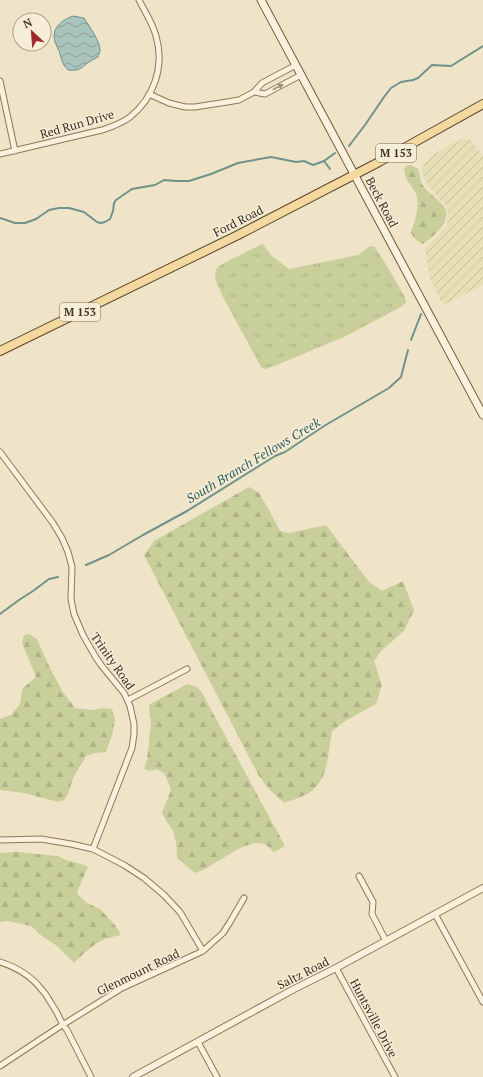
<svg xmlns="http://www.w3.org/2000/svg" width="483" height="1077" font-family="'PT Serif',serif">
	<defs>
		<pattern id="farmland-furrows" width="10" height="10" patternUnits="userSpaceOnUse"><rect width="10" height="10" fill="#e6deb5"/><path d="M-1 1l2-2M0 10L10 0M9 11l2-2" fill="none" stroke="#c6bf9b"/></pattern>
		<pattern id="grass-tufts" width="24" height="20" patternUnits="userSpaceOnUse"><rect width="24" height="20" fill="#c9cf9b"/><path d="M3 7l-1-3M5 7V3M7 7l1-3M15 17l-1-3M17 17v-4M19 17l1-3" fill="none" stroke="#aeb285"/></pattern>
		<pattern id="forest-firs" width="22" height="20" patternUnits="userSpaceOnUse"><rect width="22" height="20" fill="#c9cf9b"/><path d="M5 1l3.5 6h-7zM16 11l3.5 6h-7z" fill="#aeb285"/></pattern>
		<pattern id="water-waves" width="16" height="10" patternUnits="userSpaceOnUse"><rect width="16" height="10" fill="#a9c4bc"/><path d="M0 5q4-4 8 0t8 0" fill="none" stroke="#8ba098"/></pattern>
	</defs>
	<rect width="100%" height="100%" fill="#f0e4c8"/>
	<path fill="url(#farmland-furrows)" d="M464,139L470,140L483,156V285L445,304L441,301L430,279L426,255V248L447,225L448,213L446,206L430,188L424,179L422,172L424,163L439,151L452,143Z"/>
	<path fill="url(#grass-tufts)" d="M262,244L265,247L272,256L289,269L358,255L370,246L375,247L388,268L405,297L406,303L399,308L344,337L274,366L265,369L261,367L223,297L216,281L215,274L217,268L222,264Z"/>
	<path fill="url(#forest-firs)" d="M411,165L418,169C420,174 420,180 422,184C427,193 438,198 444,207C453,221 433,237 423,244C418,242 413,238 411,232C415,221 421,202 415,192C410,183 405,180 404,169L407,166Z
		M249,487L259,493L270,512L280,531L289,533L326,525L369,582L382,591L403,581L414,610L404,631L381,651L374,661L382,685L376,704L347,720L332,731C327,754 330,783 305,795C298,798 291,801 284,803L270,790L259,776L144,555L154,541Z
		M29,634L37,639L46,660L62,691L75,708L93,710L102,708L112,709L115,718L113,732L106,752L96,753L86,756L73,778L68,794L64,800L58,802L24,793L0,790V719L11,715L20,704L22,689L36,677L22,643L24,635Z
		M188,684L195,686L201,691L285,846L277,851L273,852C271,849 267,845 264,844C244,838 214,868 195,873L177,858C177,848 176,838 172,829C168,824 165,819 162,813L171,790L165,774L157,769L149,771L144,769L147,760L151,723L149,708L150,704Z
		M17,852L57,856L69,861L78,863L88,867L78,890L77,894L87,903L100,909L115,925L121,935C116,936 110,937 105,939C93,944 83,954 74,963L57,946L42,936L31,926L8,921L0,922V853Z"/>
	<path fill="url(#water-waves)" stroke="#6f938a" d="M73,16L84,18C89,26 100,41 100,50C100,53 98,55 98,57C95,59 92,60 89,62C80,68 82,71 68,70C61,63 62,59 59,51C58,48 56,45 55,42C51,28 62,20 73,16Z"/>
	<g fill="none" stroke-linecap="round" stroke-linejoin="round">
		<path stroke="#6f938a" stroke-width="2" d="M349,146L365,125L384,97L391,88L401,82L413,80L418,78L432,65L451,66L483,46
			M324,161L330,169
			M0,218L15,223H25L36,219L49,210L59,208H69L84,212L97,222L101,223L105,222L110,219L113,211L114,203L116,200L132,189L155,185L164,180L176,181H189L211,174L238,163L271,157L296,162L304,161L313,165L316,164L324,161L335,153
			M411,340L421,314
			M86,565L109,555L143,535L187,511L275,456L285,452L324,426L389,388L401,377L408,350
			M0,614L19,600L33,591L49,579L58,577"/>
		<g stroke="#8d765c" stroke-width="7">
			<path id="minor" d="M0,81L15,151
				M254,92L265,94L301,75
				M149,94L169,103L185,107H195L227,102L239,100L254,92L262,83L296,65
				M0,154L102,130C111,127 121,124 130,117C154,98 165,66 156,36C153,24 145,12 139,0
				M0,452L53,523L62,538L68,552L72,567L71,599L74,614L83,635L95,656L101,665L124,693L130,706L134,724V734L132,748L93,849
				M128,700L187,669
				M0,840L41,839L71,844L93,849L124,865L144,878L164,895L180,912L203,951
				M359,876L373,902L372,914L386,941
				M435,914L483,1002
				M0,962C16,967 32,977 42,990C48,996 51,1004 56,1011C60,1018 62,1025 67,1030L91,1077
				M336,968L395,1077
				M198,1042L217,1077
				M0,1066L56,1029L122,988L203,951L223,933L230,922L244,898"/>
		</g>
		<g stroke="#8d765c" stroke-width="8">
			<path id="tertiary" d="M133,1077L294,989L336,968L483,888"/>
		</g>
		<g stroke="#6f573f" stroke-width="9">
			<path id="secondary" d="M261,0L483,415"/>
		</g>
		<g stroke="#5b4430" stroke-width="10">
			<path id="primary" d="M0,351L238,235L379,162L483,104"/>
		</g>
		<use href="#minor" stroke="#faf1dc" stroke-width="5"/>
		<use href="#tertiary" stroke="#faf1dc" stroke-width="6"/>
		<use href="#secondary" stroke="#faf1dc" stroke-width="7"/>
		<use href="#primary" stroke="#f3d9a0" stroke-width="8"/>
	</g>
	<defs><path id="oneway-solid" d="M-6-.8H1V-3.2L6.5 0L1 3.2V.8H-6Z"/></defs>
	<use fill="#9c907e" href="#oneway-solid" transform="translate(278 87) rotate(-28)"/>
	<g text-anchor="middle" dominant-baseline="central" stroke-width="3" stroke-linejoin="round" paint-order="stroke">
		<g fill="#f7eed8" stroke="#756857" stroke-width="1">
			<rect x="376" y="144" width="40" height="18" rx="3"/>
			<rect x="60" y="303" width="40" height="18" rx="3"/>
		</g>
		<g font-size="11" font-weight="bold" fill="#3d2e20">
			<text x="396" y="153">M 153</text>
			<text x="80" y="312">M 153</text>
		</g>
		<g font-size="12" fill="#3d2e20" stroke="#f7eed8">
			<text transform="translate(77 124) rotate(-16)">Red Run Drive</text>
			<text transform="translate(382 202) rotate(62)">Beck Road</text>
			<text transform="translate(238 221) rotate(-27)">Ford Road</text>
			<text transform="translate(113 661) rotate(55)">Trinity Road</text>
			<text transform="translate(138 972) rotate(-26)">Glenmount Road</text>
			<text transform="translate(303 973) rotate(-27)">Saltz Road</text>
			<text transform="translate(374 1018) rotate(62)">Huntsville Drive</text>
		</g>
		<g font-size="13" font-style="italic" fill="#2f5d5a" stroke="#f7eed8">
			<text transform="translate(253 460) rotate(-31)">South Branch Fellows Creek</text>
		</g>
	</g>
	<g transform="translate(32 32) rotate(334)"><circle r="19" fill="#f7eed8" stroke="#ada18e"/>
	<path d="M0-3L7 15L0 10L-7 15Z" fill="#9e2a2b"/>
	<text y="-6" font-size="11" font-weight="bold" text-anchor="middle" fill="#3d2e20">N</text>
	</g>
</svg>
